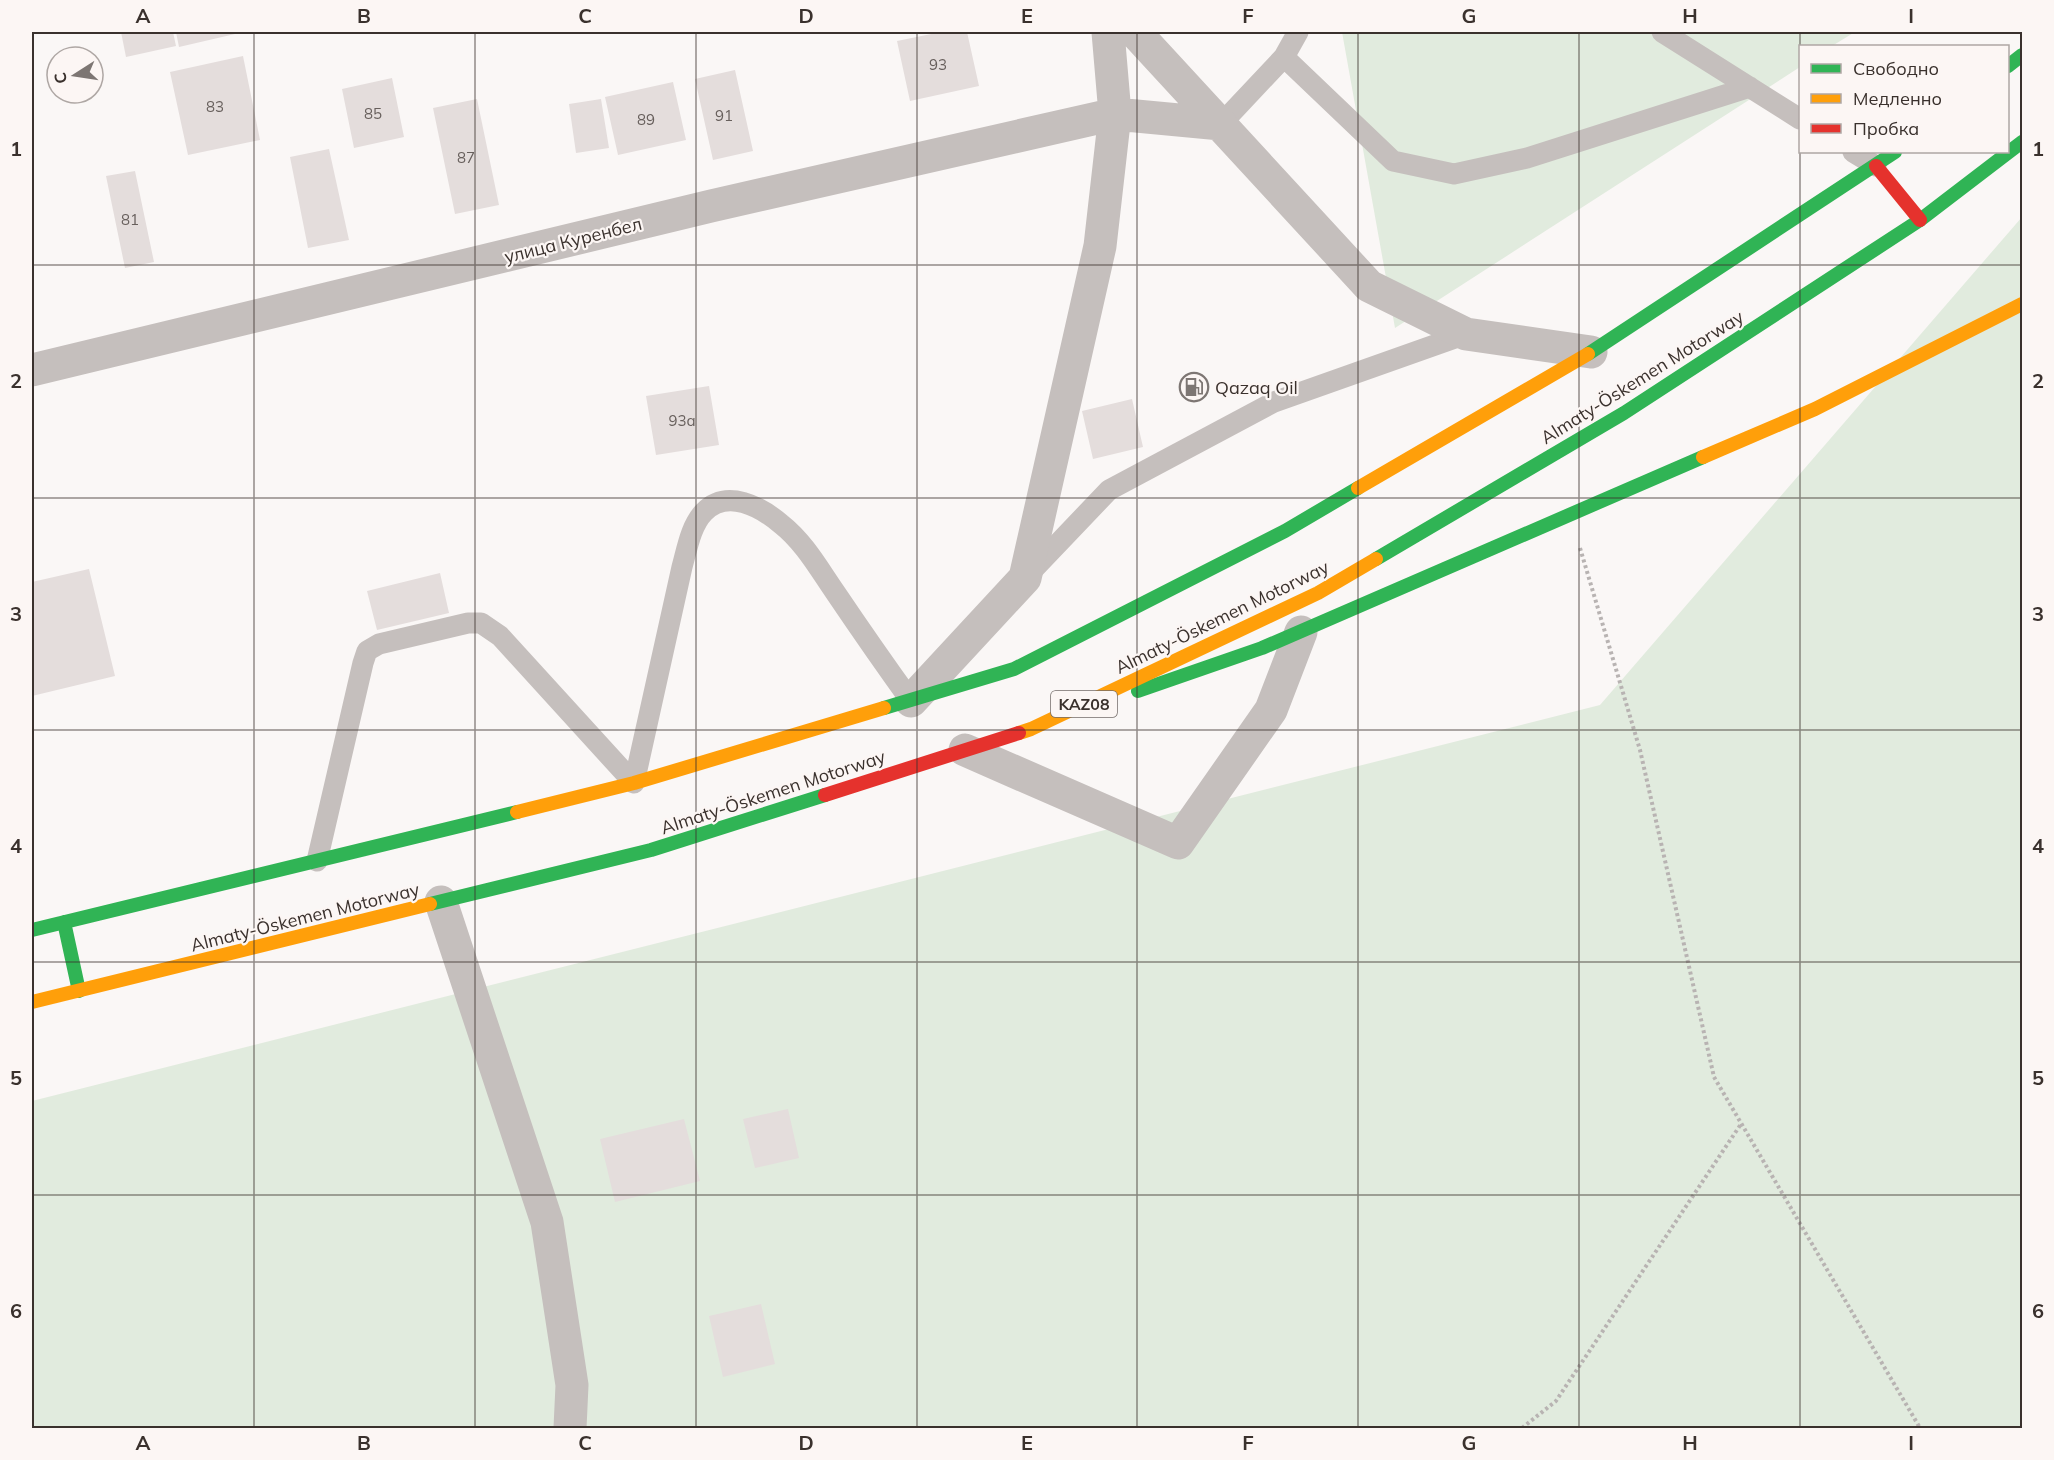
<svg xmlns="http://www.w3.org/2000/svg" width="2054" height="1460" font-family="Mulish,sans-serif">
	<rect width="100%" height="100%" fill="#faf7f6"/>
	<path fill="#e1ebde" d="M1342,32H1855L1832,46H1800V67L1395,328Z
		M2022,217V1428H32V1101L1600,705Z"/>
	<path fill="#e4dddc" d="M121,32H173L176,46L126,57Z
		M176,32H235V34L179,47Z
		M941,32H967L979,86L910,101L897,41Z
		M243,56L260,140L188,155L170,72Z
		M735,70L753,151L713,160L695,79Z
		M392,78L404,137L354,148L342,89Z
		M673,82L686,140L618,155L605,97Z
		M477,99L499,205L455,214L433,108Z
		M601,99L609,148L576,153L569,104Z
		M329,149L349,240L308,248L290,157Z
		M135,171L154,262L125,268L106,176Z
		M709,386L719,445L656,455L646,396Z
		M1132,399L1143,447L1093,459L1082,411Z
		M89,569L115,676L32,696V582Z
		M440,573L449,613L377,630L367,591Z
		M788,1109L799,1158L755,1168L743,1119Z
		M684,1119L700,1181L615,1202L600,1139Z
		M761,1304L775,1364L723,1377L709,1316Z"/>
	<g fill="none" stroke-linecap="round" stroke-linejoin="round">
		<path stroke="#b8b3b2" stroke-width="4" stroke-dasharray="3 3" stroke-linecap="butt" d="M1580,548L1640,750L1714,1077L1920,1428
			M1522,1428L1556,1401L1741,1124"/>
		<path stroke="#c5bfbd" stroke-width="21" d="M1662,32L1800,119
			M1284,57L1393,161L1454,174L1527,158L1750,87
			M1221,124L1284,57L1298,32
			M1853,152L1876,166
			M1027,576L1109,490L1274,402L1466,334
			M634,783L682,567C687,549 691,525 704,512C727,488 761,507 781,524C804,542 819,569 835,592C860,629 885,665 911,701
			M317,861L363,663L367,651L379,644L468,623H481L500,636L634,783"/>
		<path stroke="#c5bfbd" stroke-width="33" d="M1135,32L1369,286L1466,334L1591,352
			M32,370L711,206L1115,114L1221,124
			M911,701L1025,578L1100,246L1115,114L1108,32
			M965,750L1178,843L1271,710L1301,632
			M441,902L547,1222L572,1385L570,1428"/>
		<path stroke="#30b455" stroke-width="14" d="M2008,66L2022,55
			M1588,354L1895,152
			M1376,559L1624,413L1920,220L2022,142
			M1138,691L1262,648L1703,457
			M884,708L1014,669L1285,531L1358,488
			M430,904L651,850L825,795
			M64,922L79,991
			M32,930L517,812"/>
		<path stroke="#ff9f0a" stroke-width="14" d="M1703,457L1815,409L2022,304
			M1358,488L1588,354
			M1019,733L1031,729L1318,593L1376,559
			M517,812L634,783L884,708
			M32,1002L430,904"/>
		<path stroke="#e5322d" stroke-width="14" d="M1876,166L1920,220
			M825,795L1019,733"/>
	</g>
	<path fill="none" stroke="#3a312d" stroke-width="1.5" stroke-opacity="0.55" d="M254,32V1428M475,32V1428M696,32V1428M917,32V1428M1137,32V1428M1358,32V1428M1579,32V1428M1800,32V1428M32,265H2022M32,498H2022M32,730H2022M32,962H2022M32,1195H2022"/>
	<defs>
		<g id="fuel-ring" transform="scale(1.5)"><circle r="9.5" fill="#fcf6f4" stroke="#7d7673" stroke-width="1.5"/><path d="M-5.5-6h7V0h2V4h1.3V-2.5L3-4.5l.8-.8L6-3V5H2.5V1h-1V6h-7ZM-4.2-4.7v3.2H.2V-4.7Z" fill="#7d7673"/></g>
	</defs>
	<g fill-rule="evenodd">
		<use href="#fuel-ring" x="1194" y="387"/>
	</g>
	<g text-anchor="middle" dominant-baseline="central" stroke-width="4.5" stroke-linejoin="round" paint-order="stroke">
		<g font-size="15" fill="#675f5c">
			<text x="938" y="64">93</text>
			<text x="215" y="106">83</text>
			<text x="373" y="113">85</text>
			<text x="724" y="115">91</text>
			<text x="646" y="119">89</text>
			<text x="466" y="157">87</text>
			<text x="130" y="219">81</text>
			<text x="682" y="420">93а</text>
		</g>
		<rect fill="#fcf6f4" stroke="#746c69" stroke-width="1.5" x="1051" y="691" width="66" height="26" rx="4.5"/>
		<g font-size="16" font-weight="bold" fill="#3a312d">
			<text x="1084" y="704">KAZ08</text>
		</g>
		<g font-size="18" fill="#3a312d" stroke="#fcf6f4">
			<text transform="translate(573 240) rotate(-14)">улица Куренбел</text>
			<text transform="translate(1642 377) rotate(-32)">Almaty-Öskemen Motorway</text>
			<text transform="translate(1222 617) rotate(-26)">Almaty-Öskemen Motorway</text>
			<text transform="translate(773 792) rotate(-18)">Almaty-Öskemen Motorway</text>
			<text transform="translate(305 917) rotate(-14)">Almaty-Öskemen Motorway</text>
		</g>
		<g font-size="18" fill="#3a312d" stroke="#fcf6f4" text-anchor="start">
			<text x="1215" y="387">Qazaq Oil</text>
		</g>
	</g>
	<rect width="2054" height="1460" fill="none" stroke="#fcf6f4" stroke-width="66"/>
	<rect x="1799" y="45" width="210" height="108" fill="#fcf6f4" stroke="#aea7a4" stroke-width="1.5"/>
	<rect x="1811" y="64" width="30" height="9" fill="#30b455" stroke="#aea7a4" stroke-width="1.5"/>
	<text x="1853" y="75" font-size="18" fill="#3a312d">Свободно</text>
	<rect x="1811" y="94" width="30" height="9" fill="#ff9f0a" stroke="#aea7a4" stroke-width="1.5"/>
	<text x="1853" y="105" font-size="18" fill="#3a312d">Медленно</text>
	<rect x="1811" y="124" width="30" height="9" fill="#e5322d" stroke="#aea7a4" stroke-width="1.5"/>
	<text x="1853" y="135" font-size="18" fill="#3a312d">Пробка</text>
	<g transform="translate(75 75) rotate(258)"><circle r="28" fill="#fcf6f4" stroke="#aea7a4" stroke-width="1.5"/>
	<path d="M0-4.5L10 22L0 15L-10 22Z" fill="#7d7673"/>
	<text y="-9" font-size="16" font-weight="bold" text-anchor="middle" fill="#3a312d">С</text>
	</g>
	<rect x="33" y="33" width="1988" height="1394" fill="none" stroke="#3a312d" stroke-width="2"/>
	<g font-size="20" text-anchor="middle" font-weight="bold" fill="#3a312d">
		<text x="143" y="23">A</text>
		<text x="364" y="23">B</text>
		<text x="585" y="23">C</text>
		<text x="806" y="23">D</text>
		<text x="1027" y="23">E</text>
		<text x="1248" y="23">F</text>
		<text x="1469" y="23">G</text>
		<text x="1690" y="23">H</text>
		<text x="1911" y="23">I</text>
		<text x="16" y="156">1</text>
		<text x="2038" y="156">1</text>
		<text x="16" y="388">2</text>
		<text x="2038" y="388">2</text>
		<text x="16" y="621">3</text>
		<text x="2038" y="621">3</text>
		<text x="16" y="853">4</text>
		<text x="2038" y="853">4</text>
		<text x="16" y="1085">5</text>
		<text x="2038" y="1085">5</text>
		<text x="16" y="1318">6</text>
		<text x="2038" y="1318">6</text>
		<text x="143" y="1450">A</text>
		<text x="364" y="1450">B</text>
		<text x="585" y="1450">C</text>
		<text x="806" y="1450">D</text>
		<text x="1027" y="1450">E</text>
		<text x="1248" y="1450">F</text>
		<text x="1469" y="1450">G</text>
		<text x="1690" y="1450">H</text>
		<text x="1911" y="1450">I</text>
	</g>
</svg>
